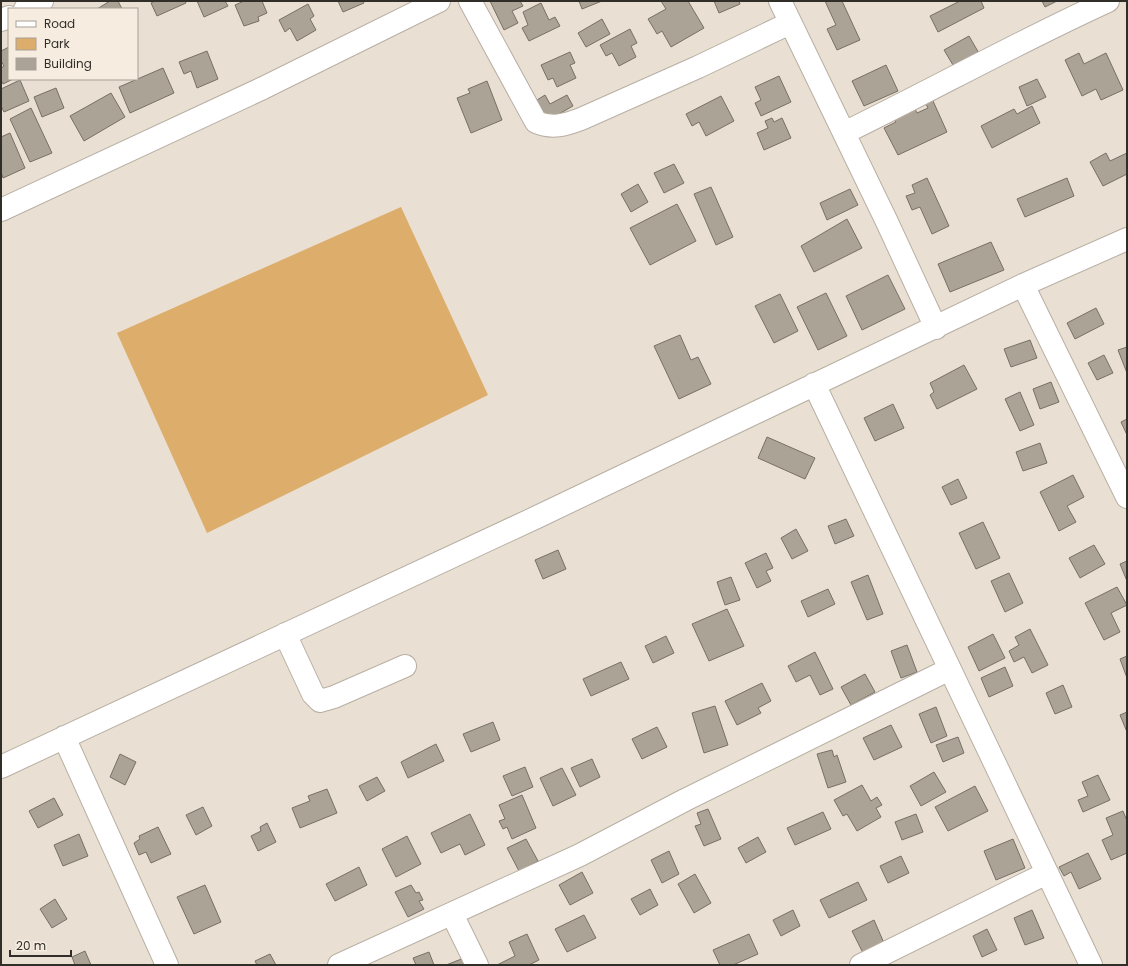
<svg xmlns="http://www.w3.org/2000/svg" width="1128" height="966" font-family="Poppins,sans-serif">
	<rect width="100%" height="100%" fill="#e9dfd3"/>
	<path fill="#ddad6b" d="M401,207L488,395L207,533L117,333Z"/>
	<path fill="#aca397" stroke="#787065" d="M110,1H118L122,9H97Z
		M155,1H185L186,3L157,16L151,3Z
		M197,1H225L228,6L204,17Z
		M244,1H262L267,13L258,17L259,21L244,26L235,5Z
		M338,1H363L364,3L343,12Z
		M490,1H520L523,6L512,11L518,23L504,30Z
		M579,1H602L582,9Z
		M661,1H688L704,28L671,47L662,31L657,34L648,19L666,9Z
		M714,1H739L740,4L719,13Z
		M825,1H842L860,40L837,50L827,29L836,25Z
		M960,1H981L984,8L938,32L930,16Z
		M1042,1H1057L1045,7Z
		M541,3L549,20L555,17L560,26L529,41L522,28L528,25L523,12Z
		M308,4L314,16L310,19L316,30L297,41L290,28L285,32L279,20Z
		M602,19L610,34L586,47L578,33Z
		M630,29L637,43L631,46L636,57L619,66L612,53L606,56L600,45Z
		M969,36L980,55L956,70L944,50Z
		M9,47V79H13L3,84L1,80V68L4,66L1,61V51Z
		M207,51L218,79L197,88L191,71L184,74L179,62Z
		M570,52L575,63L570,65L576,78L557,87L553,78L548,80L541,65Z
		M1079,53L1084,64L1106,53L1123,90L1101,100L1096,89L1082,96L1065,60Z
		M886,65L898,91L864,106L852,81Z
		M163,68L174,93L130,113L119,87Z
		M779,76L791,102L761,116L755,103L761,100L755,87Z
		M1037,79L1046,97L1027,106L1019,87Z
		M20,80L29,101L4,112L1,106V89Z
		M487,81L502,120L471,133L457,98L470,93L468,89Z
		M56,88L64,108L42,117L34,97Z
		M111,93L125,117L84,141L70,116Z
		M545,95L550,104L567,95L573,106L548,120L537,100Z
		M721,96L734,121L706,136L699,122L692,126L686,114Z
		M933,101L947,132L898,155L884,128L896,122L894,119L915,109L917,113L928,108L926,104Z
		M1032,106L1040,123L992,148L981,126L1014,109L1017,114Z
		M31,108L52,153L30,162L10,119Z
		M772,118L774,122L782,118L791,138L764,150L757,133L768,128L765,121Z
		M10,133L25,168L3,178L1,172V137Z
		M1106,153L1110,161L1127,153V174L1103,186L1090,162Z
		M674,164L684,183L664,193L654,173Z
		M927,178L949,226L932,234L920,207L912,210L906,196L915,193L912,185Z
		M1067,178L1074,196L1025,217L1017,199Z
		M638,184L648,202L631,212L621,194Z
		M711,187L733,237L716,245L694,194Z
		M850,189L858,205L827,220L820,203Z
		M677,204L696,241L650,265L630,228Z
		M847,219L862,248L814,272L801,246Z
		M991,242L1004,270L950,292L938,264Z
		M888,275L905,309L862,330L846,296Z
		M826,293L847,336L818,350L797,307Z
		M780,294L798,331L774,343L755,306Z
		M1096,308L1104,324L1075,339L1067,323Z
		M680,335L691,360L698,357L711,384L679,399L654,346Z
		M1030,340L1037,358L1011,367L1004,349Z
		M1127,347V373L1118,350Z
		M1104,355L1113,373L1097,380L1088,363Z
		M964,365L977,389L937,409L930,395L934,392L930,383Z
		M1051,382L1059,402L1040,409L1033,389Z
		M1020,392L1034,425L1020,431L1005,399Z
		M893,404L904,428L875,441L864,418Z
		M1127,419V435L1121,422Z
		M767,437L815,458L805,479L758,458Z
		M1040,443L1047,463L1023,471L1016,452Z
		M1073,475L1084,497L1067,506L1076,522L1059,531L1040,492Z
		M958,479L967,498L951,505L942,487Z
		M846,519L854,536L835,544L828,526Z
		M983,522L1000,558L976,569L959,533Z
		M796,529L808,551L792,559L781,538Z
		M1094,545L1105,564L1080,578L1069,558Z
		M558,550L566,569L543,579L535,560Z
		M766,553L773,568L766,571L771,581L757,588L745,563Z
		M1127,561V581L1120,564Z
		M1009,573L1023,603L1005,612L991,581Z
		M868,575L883,614L867,620L851,582Z
		M731,577L740,600L725,605L717,582Z
		M1117,587L1127,605L1111,613L1120,632L1104,640L1085,603Z
		M828,589L835,604L808,617L801,601Z
		M727,609L744,646L709,661L692,624Z
		M1030,629L1048,665L1032,673L1024,657L1014,662L1009,651L1019,645L1015,637Z
		M993,634L1005,658L979,671L968,647Z
		M666,636L674,653L653,663L645,646Z
		M907,645L917,672L901,678L891,651Z
		M815,652L833,689L820,695L810,675L796,682L788,666Z
		M1127,656V678L1120,659Z
		M621,662L629,679L591,696L583,679Z
		M1005,667L1013,686L989,697L981,678Z
		M865,674L875,692L851,705L841,687Z
		M762,683L771,701L758,708L761,713L737,725L725,701Z
		M1063,685L1072,707L1055,714L1046,693Z
		M715,706L728,745L704,753L692,713Z
		M936,707L947,736L931,743L919,714Z
		M1127,712V732L1120,715Z
		M493,722L500,740L471,752L463,734Z
		M891,725L902,747L874,760L863,738Z
		M657,727L667,747L642,759L632,739Z
		M958,737L964,753L943,762L936,745Z
		M436,744L444,761L408,778L401,762Z
		M832,750L834,757L837,755L846,782L828,788L817,754Z
		M120,754L136,762L125,785L110,777Z
		M592,759L600,777L580,787L571,768Z
		M525,767L533,787L512,796L503,776Z
		M562,768L576,795L553,806L540,778Z
		M934,772L946,792L921,806L910,786Z
		M1098,775L1110,800L1083,812L1078,800L1088,796L1082,782Z
		M377,777L385,791L367,801L359,786Z
		M862,785L871,801L877,797L882,805L876,808L881,817L857,831L847,814L843,816L834,800Z
		M975,786L988,811L948,831L935,807Z
		M327,789L337,813L300,828L292,808L310,801L308,796Z
		M522,795L536,828L512,839L507,827L503,829L499,821L505,819L499,805Z
		M54,798L63,815L38,828L29,811Z
		M203,807L212,826L196,835L186,815Z
		M708,809L721,839L704,846L695,826L701,824L697,813Z
		M1123,811L1127,821V853L1111,860L1102,840L1113,835L1106,818Z
		M823,812L831,829L795,845L787,828Z
		M470,814L485,845L465,855L460,844L441,853L431,833Z
		M916,814L923,832L902,840L895,822Z
		M267,823L276,842L258,851L251,836L261,831L260,827Z
		M158,827L171,854L151,863L146,852L139,855L134,843L140,839L139,836Z
		M79,834L88,856L63,866L54,845Z
		M407,836L421,864L396,877L382,849Z
		M758,837L766,852L746,863L738,848Z
		M526,839L538,861L519,871L507,848Z
		M1013,839L1025,868L996,880L984,851Z
		M669,851L679,874L662,883L651,860Z
		M1088,853L1101,879L1079,889L1071,872L1064,876L1059,867Z
		M901,856L909,873L888,883L880,866Z
		M359,867L367,885L335,901L326,884Z
		M582,872L593,893L570,905L559,885Z
		M695,874L711,903L694,913L678,884Z
		M858,882L867,900L829,918L820,900Z
		M205,885L221,922L194,934L177,897Z
		M411,885L416,893L419,892L423,900L419,901L424,909L408,917L395,892Z
		M650,889L658,905L640,915L631,899Z
		M55,899L67,919L52,928L40,909Z
		M793,910L800,926L781,936L773,920Z
		M1032,910L1044,938L1025,945L1014,918Z
		M584,915L596,938L567,952L555,929Z
		M874,920L884,943L863,953L852,931Z
		M987,929L997,950L982,957L973,936Z
		M527,934L539,960L529,965H497L515,956L509,942Z
		M749,934L758,954L733,965H720L713,950Z
		M85,951L91,965H75L72,957Z
		M429,952L434,965H416L413,958Z
		M270,954L276,965H257L255,961Z
		M464,958L467,965H446Z"/>
	<g fill="none" stroke-linecap="round" stroke-linejoin="round">
		<g stroke="#b8afa3" stroke-width="24">
			<path id="street" d="M470,1L536,122C552,129 565,125 581,119L698,67L790,23
				M780,1L887,222L936,328
				M25,9L42,1
				M1,20L9,17
				M844,133C932,90 1018,42 1108,1
				M1,210L263,88L439,1
				M1023,285L1127,497
				M814,384L1091,965
				M285,634L313,694L320,701L334,697L405,666
				M64,737L167,965
				M1,767L537,517L1023,285L1127,239
				M452,914L477,965
				M339,965L580,855L685,800L950,669
				M861,965L1047,873"/>
		</g>
		<use href="#street" stroke="#fff" stroke-width="22"/>
	</g>
	<rect width="1128" height="966" fill="none" stroke="#312e29" stroke-width="4"/>
	<rect x="8" y="8" width="130" height="72" fill="#f6ece0" stroke="#a7a097"/>
	<rect x="16" y="21" width="20" height="6" fill="#ffffff" stroke="#a7a097"/>
	<text x="44" y="28" font-size="12" fill="#312e29">Road</text>
	<rect x="16" y="38" width="20" height="12" fill="#ddad6b" stroke="#a7a097"/>
	<text x="44" y="48" font-size="12" fill="#312e29">Park</text>
	<rect x="16" y="58" width="20" height="12" fill="#aca397" stroke="#a7a097"/>
	<text x="44" y="68" font-size="12" fill="#312e29">Building</text>
	<path d="M10 950v6h61v-6" fill="none" stroke="#312e29" stroke-width="2"/>
	<text x="16" y="950" font-size="12" fill="#312e29" stroke="#f6ece0" stroke-width="3" paint-order="stroke">20 m</text>
</svg>
